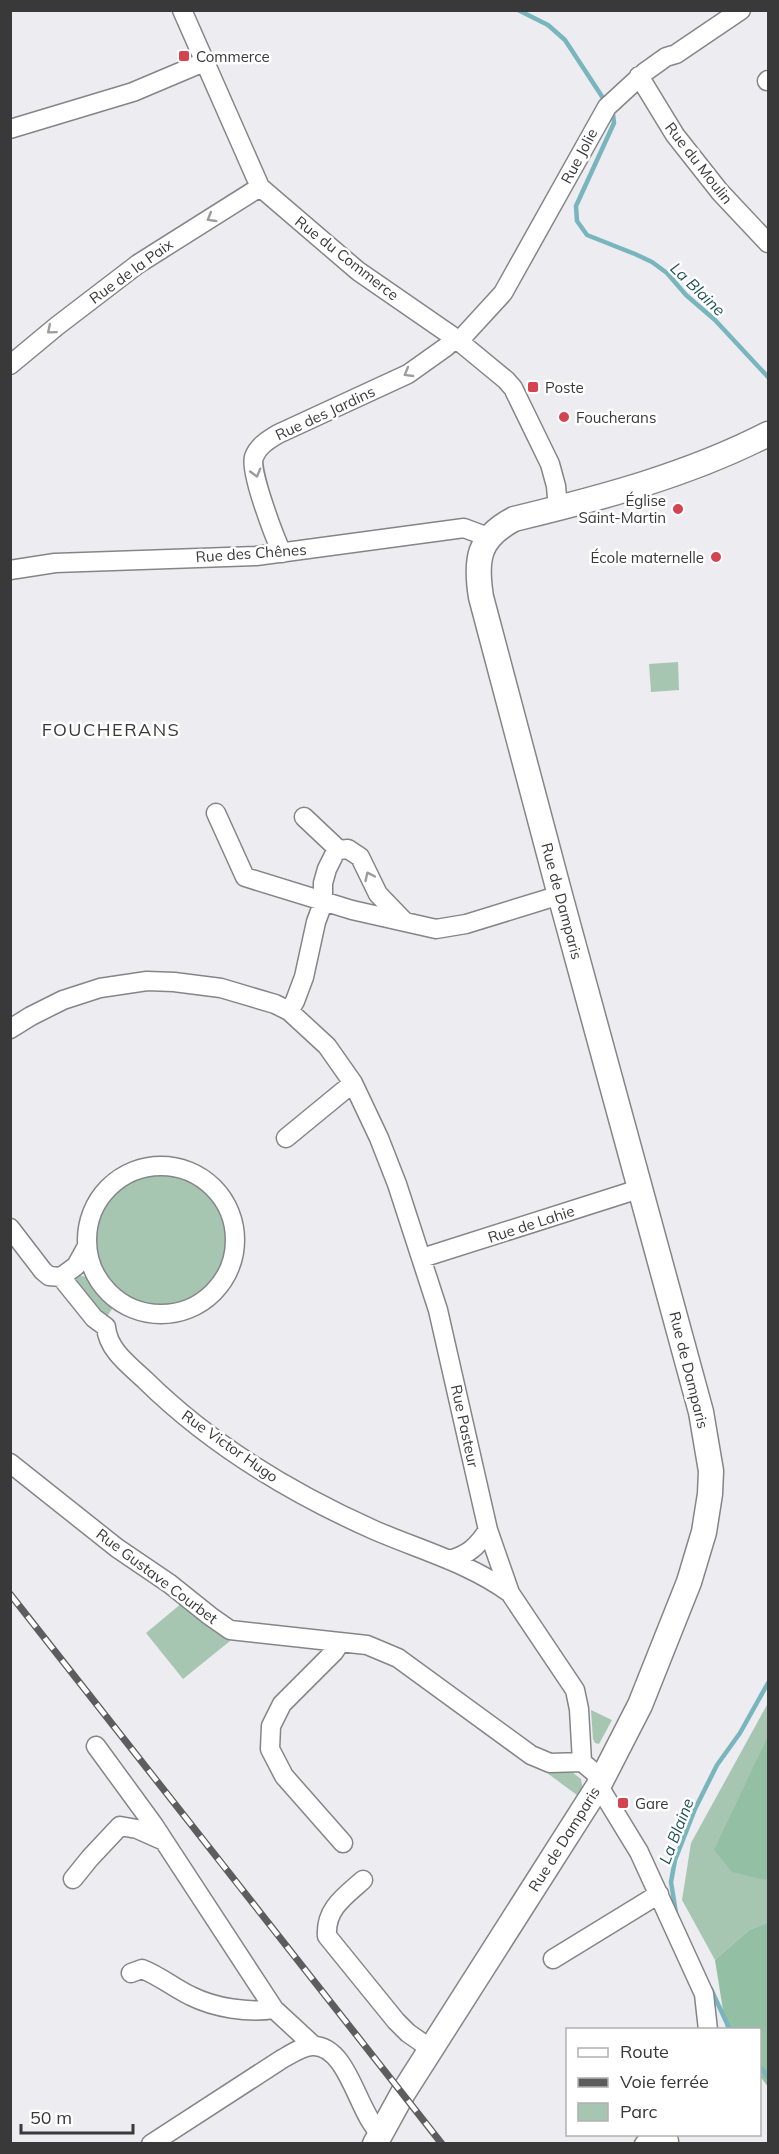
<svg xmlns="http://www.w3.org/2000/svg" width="779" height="2154" font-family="Mulish,sans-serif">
	<rect width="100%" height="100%" fill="#ececf1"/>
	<path fill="#a7c6b2" d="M678,662L679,690L651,692L649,664Z
		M93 1239a68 68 0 1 1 136 0a68 68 0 1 1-136 0Z
		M79,1275L90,1278L111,1302L112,1309L108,1315H102L74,1280Z
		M182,1603L230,1641L183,1679L146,1633Z
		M768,1703V1922L749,1930L715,1960L682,1900L691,1843Z
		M591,1710L612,1720L599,1744L595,1743L593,1739Z
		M568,1769L581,1779L583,1790L581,1798L543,1770Z"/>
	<path fill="#93c0a4" d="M768,1736V1878L765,1880L732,1872L714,1850Z
		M768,1922V2087L760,2076V2030L726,2029L715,1960L749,1930Z"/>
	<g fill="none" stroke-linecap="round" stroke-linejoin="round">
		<path stroke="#79b5bd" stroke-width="4.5" d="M518,10L548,25L565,40L603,98
			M613,114L614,123L576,206L577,221L587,235L635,254L652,262L667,273L686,295L715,320L768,377
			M676,1913L671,1882L675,1860L695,1809L717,1765L740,1733L768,1683
			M711,1989L730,2030
			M760,2067L768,2077"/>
		<g stroke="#858589" stroke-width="21">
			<path id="minor" d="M182,10L260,187L358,271L455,338L506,380L513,388L550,464L556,486L558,509
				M639,76L675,135L720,192L768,243
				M767,81L768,80
				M10,129L133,92L204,62
				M459,341L503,293L607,107L645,72L666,57L676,54L741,10
				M10,365L57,326L138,264L260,187
				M282,553C275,538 249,471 254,457C258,446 268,440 278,434L408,374L446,347L455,338
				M10,570L55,563L256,556L464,528L488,537
				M216,813L245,877L352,910L436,929L466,924L560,895
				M304,817L339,850
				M289,1011L295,1001L304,977L316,922L323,903V883L327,869L335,853L339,850L348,849L360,857L378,894L404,921
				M10,1029L31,1016L63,1000L100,988L147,981L174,982L221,988L275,1004L289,1011L327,1046L353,1083L379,1138L397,1184L438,1310L488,1530L510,1593L575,1690L579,1709L582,1762
				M286,1138L353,1083
				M87 1240a74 74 0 1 1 148 0a74 74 0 1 1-148 0Z
				M10,1228L43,1271L49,1276L61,1277L94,1318L106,1327C108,1350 129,1365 145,1380C210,1444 291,1493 374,1530C420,1550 469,1563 510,1593
				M422,1258L639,1189
				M61,1277L76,1266L87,1246
				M10,1463L117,1548L170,1584L210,1616L230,1630L367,1645L398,1658L531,1755L550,1763L582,1762L595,1773L603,1793L639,1852L704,1994L708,2030
				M449,1560C468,1555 477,1547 488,1530
				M340,1643L334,1652L282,1704L271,1726L270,1749L284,1776L343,1843
				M96,1746L153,1824L274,2009L314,2046
				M73,1879L90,1858L120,1826L137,1829L164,1841
				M363,1880C345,1896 325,1909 327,1936L396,2021L408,2033L431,2049
				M553,1959L659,1894
				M131,1973L142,1969C160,1976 174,1988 191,1996C215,2008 248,2013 274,2009
				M151,2144L282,2059C291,2054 303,2046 313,2046C348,2045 358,2114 380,2133
				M644,2144L669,2141"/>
		</g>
		<g stroke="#858589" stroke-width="27">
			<path id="secondary" d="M375,2144L403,2093L599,1785L640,1705L689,1582L704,1532L710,1494L711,1471L701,1412L560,895L481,597C475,559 478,538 514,519C601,498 688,475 768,434"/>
		</g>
		<use href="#minor" stroke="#fff" stroke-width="18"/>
		<use href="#secondary" stroke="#fff" stroke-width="24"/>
		<g stroke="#5d5d5e" stroke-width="7">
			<path id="rail" d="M10,1594L442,2144"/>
		</g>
		<use href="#rail" stroke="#fff" stroke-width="4.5" stroke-dasharray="14" stroke-linecap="butt"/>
	</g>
	<defs><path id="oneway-chevron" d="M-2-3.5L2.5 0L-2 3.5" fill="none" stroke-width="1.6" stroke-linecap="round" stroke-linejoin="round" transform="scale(1.5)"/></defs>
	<g stroke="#9c9c9c">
		<use href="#oneway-chevron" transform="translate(211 218) rotate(149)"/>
		<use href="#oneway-chevron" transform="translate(51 330) rotate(140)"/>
		<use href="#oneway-chevron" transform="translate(408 373) rotate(150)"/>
		<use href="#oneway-chevron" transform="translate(256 473) rotate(74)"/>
		<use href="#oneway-chevron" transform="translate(369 876) rotate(-115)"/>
	</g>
	<g fill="#d44350" stroke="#fff" stroke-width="2">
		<rect x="178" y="50" width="12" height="12" rx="3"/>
		<rect x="527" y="381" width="12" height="12" rx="3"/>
		<circle cx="564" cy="417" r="6"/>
		<circle cx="678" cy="509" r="6"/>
		<circle cx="716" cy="557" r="6"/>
		<rect x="617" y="1797" width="12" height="12" rx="3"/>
	</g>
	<g text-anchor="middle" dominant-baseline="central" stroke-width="5" stroke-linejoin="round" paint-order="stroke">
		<g font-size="15" fill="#39393a" stroke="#fff" text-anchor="start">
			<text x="196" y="56">Commerce</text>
			<text x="545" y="387">Poste</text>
			<text x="576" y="417">Foucherans</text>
			<text x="666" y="500" text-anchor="end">Église<tspan x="666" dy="17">Saint-Martin</tspan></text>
			<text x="704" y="557" text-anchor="end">École maternelle</text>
			<text x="635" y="1803">Gare</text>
		</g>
		<g font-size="15" fill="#39393a" stroke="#fff">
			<text transform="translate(579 156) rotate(-62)">Rue Jolie</text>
			<text transform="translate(699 163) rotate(52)">Rue du Moulin</text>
			<text transform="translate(347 258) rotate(38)">Rue du Commerce</text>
			<text transform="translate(131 271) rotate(-36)">Rue de la Paix</text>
			<text transform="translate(325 413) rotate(-25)">Rue des Jardins</text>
			<text transform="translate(251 553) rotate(-4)">Rue des Chênes</text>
			<text transform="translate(562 901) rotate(75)">Rue de Damparis</text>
			<text transform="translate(531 1224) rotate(-18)">Rue de Lahie</text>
			<text transform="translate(689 1370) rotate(76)">Rue de Damparis</text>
			<text transform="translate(465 1426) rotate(78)">Rue Pasteur</text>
			<text transform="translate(230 1446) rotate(35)">Rue Victor Hugo</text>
			<text transform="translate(157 1576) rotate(37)">Rue Gustave Courbet</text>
			<text transform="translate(564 1839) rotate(-58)">Rue de Damparis</text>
		</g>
		<g font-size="16" font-style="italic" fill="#1d5158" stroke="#fff">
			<text transform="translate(698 289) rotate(44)">La Blaine</text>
			<text transform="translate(676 1831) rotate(-69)">La Blaine</text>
		</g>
		<g font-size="18" letter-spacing="1.5" fill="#39393a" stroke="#fff">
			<text x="111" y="729">FOUCHERANS</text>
		</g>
	</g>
	<rect width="779" height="2154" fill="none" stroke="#39393a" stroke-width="24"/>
	<rect x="566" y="2028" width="195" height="108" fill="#ffffff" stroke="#b0b0b0" stroke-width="1.5"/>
	<rect x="578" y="2048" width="30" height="9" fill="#ffffff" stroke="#b0b0b0" stroke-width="1.5"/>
	<text x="620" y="2058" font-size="18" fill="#39393a">Route</text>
	<rect x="578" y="2078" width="30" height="9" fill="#5d5d5e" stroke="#b0b0b0" stroke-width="1.5"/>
	<text x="620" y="2088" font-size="18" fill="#39393a">Voie ferrée</text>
	<rect x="578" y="2103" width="30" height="18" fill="#a7c6b2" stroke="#b0b0b0" stroke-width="1.5"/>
	<text x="620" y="2118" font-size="18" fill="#39393a">Parc</text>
	<path d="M21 2124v9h112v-9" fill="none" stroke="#39393a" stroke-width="3"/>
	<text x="30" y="2124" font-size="18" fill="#39393a" stroke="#ffffff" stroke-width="4.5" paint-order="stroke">50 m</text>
</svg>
